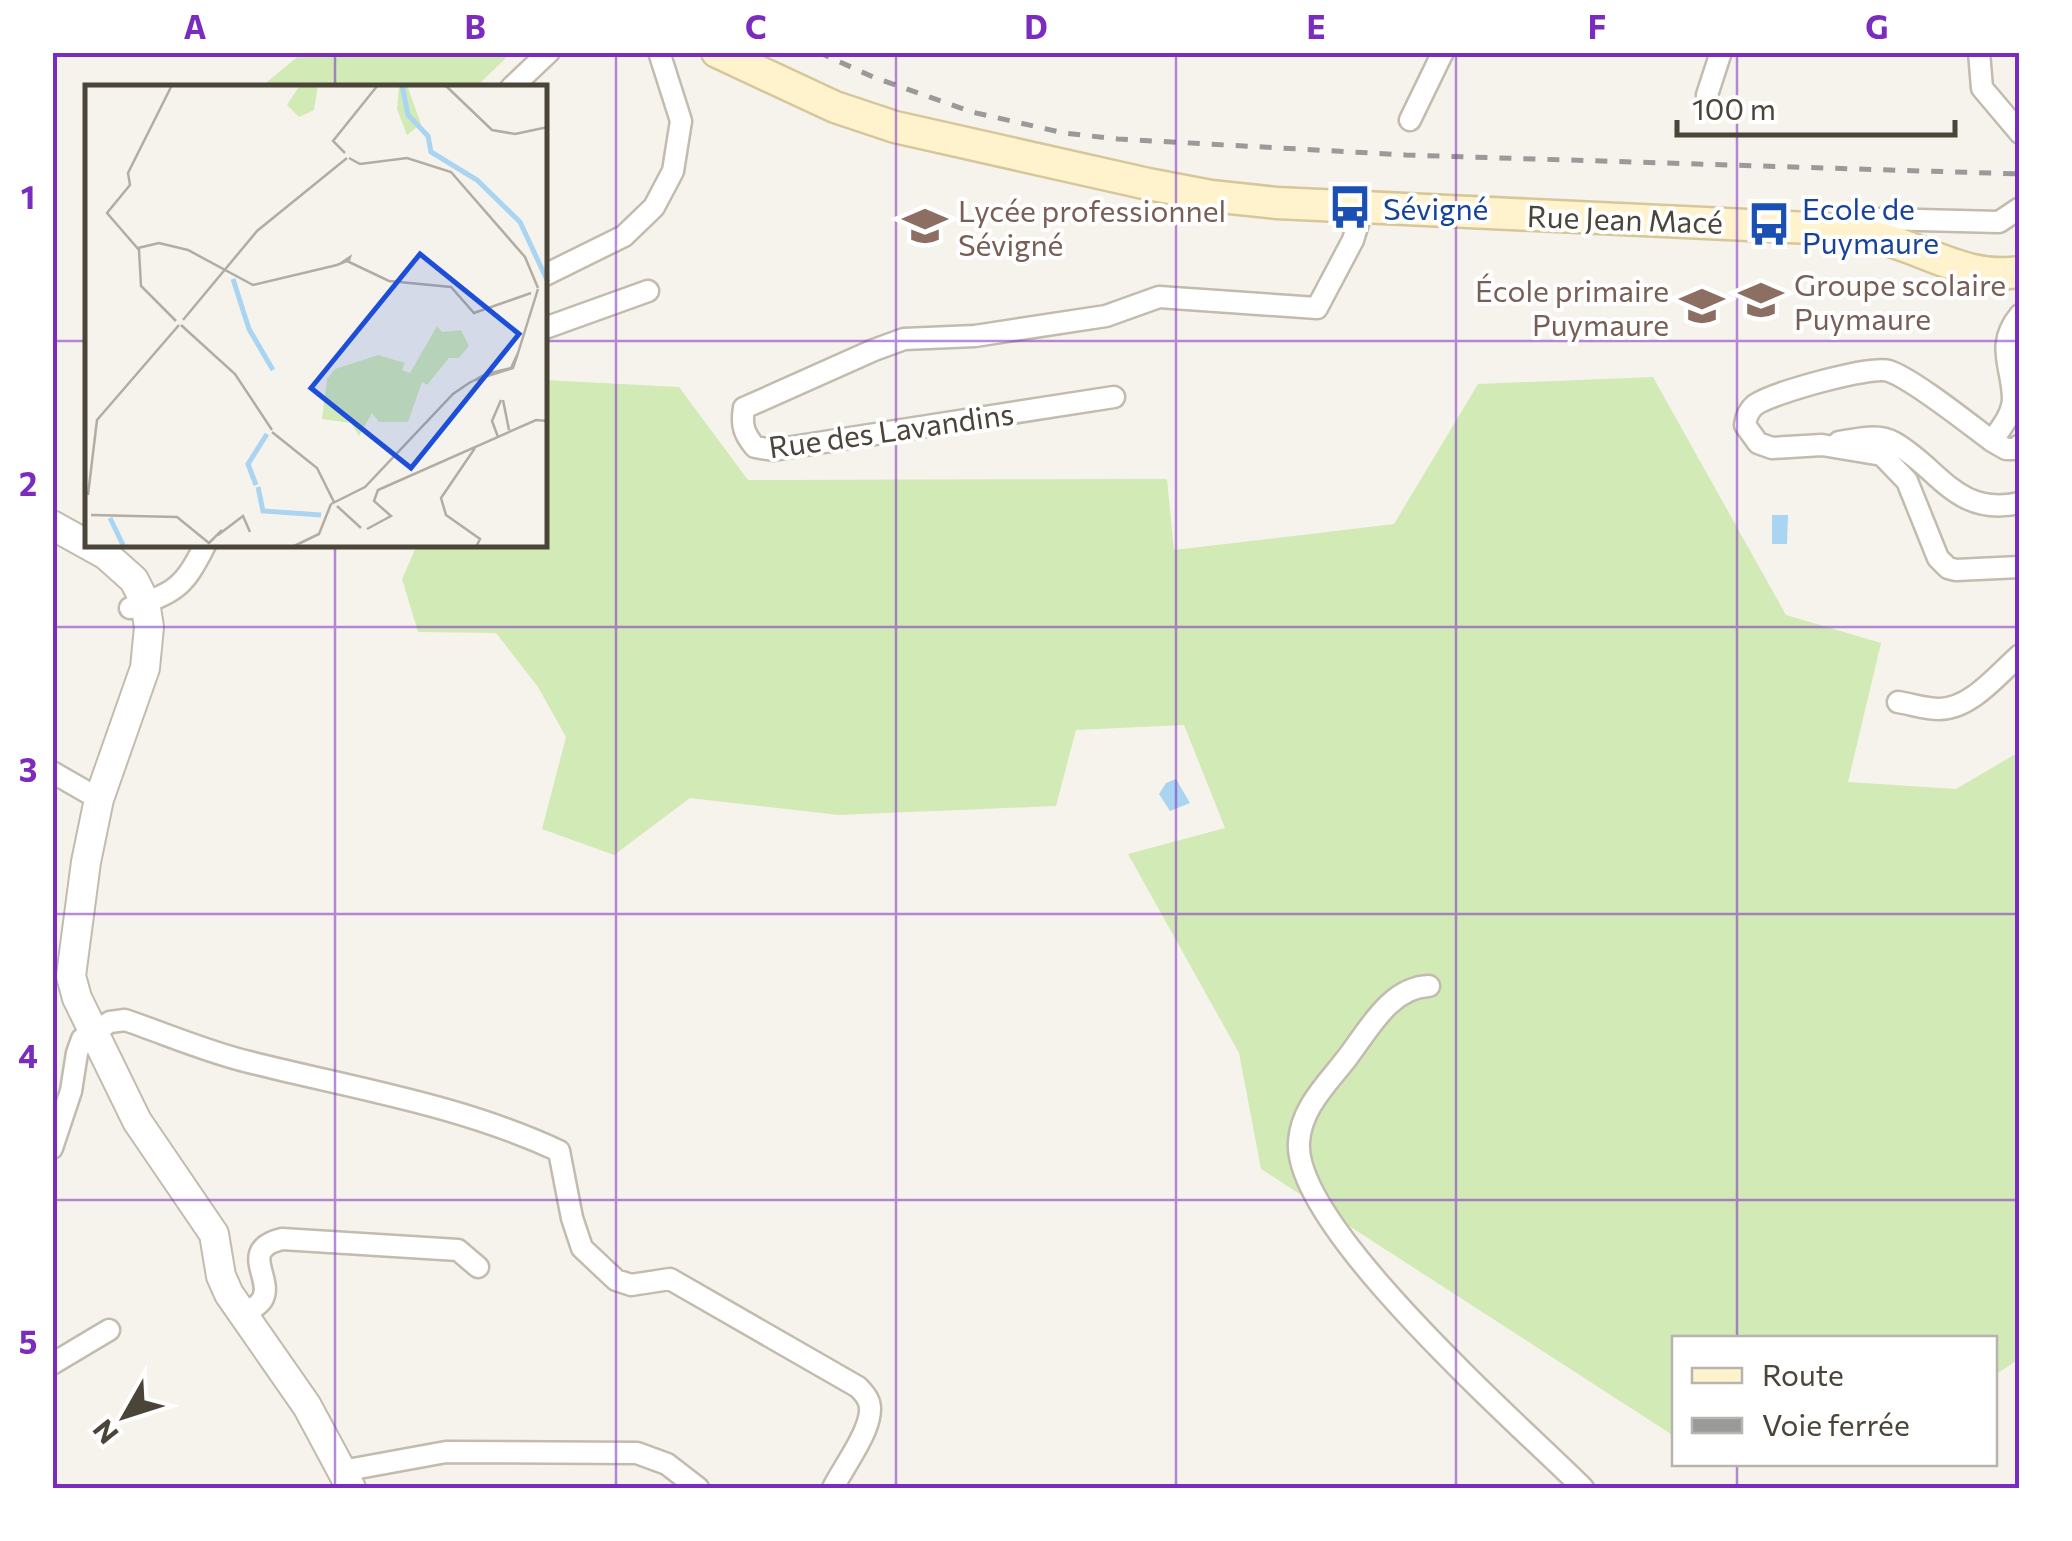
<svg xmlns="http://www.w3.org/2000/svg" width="2072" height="1541" font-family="Commissioner,sans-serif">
	<rect width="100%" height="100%" fill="#f6f3ec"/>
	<path fill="#d2eab5" d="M302,53V52L511,53L476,87H261Z
		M1653,377L1786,615L1881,643L1848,782L1956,789L2019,752V1359L1995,1375L1994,1338H1674V1436L1261,1169L1239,1053L1128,854L1225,828L1184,725L1076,730L1056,806L839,815L690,798L614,855L542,829L566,737L538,687L496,633L418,632L402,579L417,545H545V380L679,387L748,480L1167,479L1174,550L1394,524L1478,384Z"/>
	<path fill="#a9d4f2" d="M1772,515H1788L1787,544H1772Z
		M1176,779L1190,803L1170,811L1159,794L1166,783Z"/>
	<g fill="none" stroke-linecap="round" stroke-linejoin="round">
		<g stroke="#c2bbae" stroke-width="25">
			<path id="minor" d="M1979,52L1982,88L2020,133
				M511,88L549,52
				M1707,95L1721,52
				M1410,120L1443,52
				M1863,234L1872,222L1879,219L1999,222L2020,208
				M545,275L624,236L654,207L673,171L681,121L659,52
				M2020,315C1995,345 2012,365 2013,398C2013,414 2001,428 1992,441C1969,424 1913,379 1889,371C1871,365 1772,393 1755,405C1749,410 1746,417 1745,425L1758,443L1772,448L1822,445L1882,455L1907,481L1938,558L1948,568L1956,570L2020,567
				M545,328L648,291
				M1114,397L773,450L755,447C744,434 741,425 744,408L874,350L904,339L975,336L1106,316L1159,297L1317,308L1353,240L1363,207
				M1992,441L2006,449H2015L2020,445
				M1839,442C1856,440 1877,433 1893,442C1940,468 1955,517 2020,503
				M130,608C175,592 183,589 205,545
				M1898,702C1911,704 1926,709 1939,709C1971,709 1998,674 2020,655
				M52,772L99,799
				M1429,986C1390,987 1368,1031 1347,1058C1327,1084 1301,1108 1299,1142C1293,1227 1520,1425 1583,1488
				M52,1148L71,1091L77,1053L82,1039L110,1022L125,1020C166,1034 207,1052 249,1062C352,1088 461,1105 559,1151L572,1218L582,1248L616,1280L631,1285L670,1279L858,1387C862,1391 866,1395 868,1400C879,1422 842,1468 833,1488
				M242,1316C248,1312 258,1306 262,1300C275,1279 237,1250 282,1239L458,1250L478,1267
				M52,1364L109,1330
				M342,1471L446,1452L637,1453L667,1464L698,1488"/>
		</g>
		<g stroke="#c2bbae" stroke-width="32">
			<path id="tertiary" d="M52,525L106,555L134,580L145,602L149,627L145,668L99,799L86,862L71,976L77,998L137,1121L214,1234L221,1276L229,1294L307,1406L351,1488"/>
		</g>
		<g stroke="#d6c79b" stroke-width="35">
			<path id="secondary" d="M717,52L835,107L895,127L1148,184L1211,196L1277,203L1833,229C1854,232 1875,236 1896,243C1938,257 1973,279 2020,272"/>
		</g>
		<use href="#minor" stroke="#fff" stroke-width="20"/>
		<use href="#tertiary" stroke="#fff" stroke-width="28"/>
		<use href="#secondary" stroke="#fff3cd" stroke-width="30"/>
		<path stroke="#9a9a9a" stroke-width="5" stroke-dasharray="12 12" stroke-linecap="butt" d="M818,52L873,77L972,112L1064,133L1118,139L1406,155L2020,174"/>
	</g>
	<path fill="none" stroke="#7b2cbf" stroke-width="2.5" stroke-opacity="0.55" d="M335,52V88M616,52V1488M896,52V1488M1176,52V1488M1456,52V1488M1737,52V1338M52,341H88M545,341H2020M335,545V1488M52,627H2020M52,914H2020M52,1200H2020M1737,1464V1488"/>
	<defs>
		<g id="bus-bare" transform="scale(3.45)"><path d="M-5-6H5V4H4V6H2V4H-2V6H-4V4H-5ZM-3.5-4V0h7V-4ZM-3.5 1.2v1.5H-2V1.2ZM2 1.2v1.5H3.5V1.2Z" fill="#1a4fb4" stroke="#fff" stroke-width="2.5" paint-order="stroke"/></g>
		<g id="school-bare" transform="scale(3.45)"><path d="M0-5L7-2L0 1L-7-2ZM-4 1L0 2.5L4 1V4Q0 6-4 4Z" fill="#8d6e63" stroke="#fff" stroke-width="2.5" paint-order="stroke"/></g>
	</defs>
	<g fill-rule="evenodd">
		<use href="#bus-bare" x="1350" y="207"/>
		<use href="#bus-bare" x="1769" y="224"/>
		<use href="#school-bare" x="925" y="226"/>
		<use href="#school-bare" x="1761" y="300"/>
		<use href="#school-bare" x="1702" y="306"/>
	</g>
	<g text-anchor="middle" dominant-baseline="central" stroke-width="8" stroke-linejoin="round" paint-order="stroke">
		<g font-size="30" fill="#164399" stroke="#fff" text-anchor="start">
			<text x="1383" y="207">Sévigné</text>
			<text x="1802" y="207">Ecole de<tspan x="1802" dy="34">Puymaure</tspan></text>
		</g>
		<g font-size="30" fill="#785e54" stroke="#fff" text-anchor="start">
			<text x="958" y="209">Lycée professionnel<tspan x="958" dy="34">Sévigné</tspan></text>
			<text x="1794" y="283">Groupe scolaire<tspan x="1794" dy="34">Puymaure</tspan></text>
			<text x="1669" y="289" text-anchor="end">École primaire<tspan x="1669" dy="34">Puymaure</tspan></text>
		</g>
		<g font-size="30" fill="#4b4439" stroke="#fff">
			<text transform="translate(1625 218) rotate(2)">Rue Jean Macé</text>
			<text transform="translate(891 429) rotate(-8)">Rue des Lavandins</text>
		</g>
	</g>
	<g transform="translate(85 85)">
		<rect width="462" height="462" fill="#f6f3ec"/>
		<path d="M215,0H233L229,25L214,32L202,20ZM314,0H322L336,39L322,50L312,24ZM352,241L357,247L376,245L384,261L374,273H364L342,300L337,297L323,337H294L287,328L274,351L266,338L237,334L242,294L250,284L293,270L320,278L317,285L325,288Z" fill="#d2eab5"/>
		<path fill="none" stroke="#a9d4f2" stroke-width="5" d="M317,0L323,30L343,51L346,67L392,95L435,137L463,197M148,194L164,244L188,285M171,400L163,379L182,349M173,402L178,426L236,430M25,433L39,462"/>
		<path fill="none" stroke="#b2ada4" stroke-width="2.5" d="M87,0L43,88L45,100L22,128L54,165L56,201L91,236M360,0L407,45L430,49L463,42M260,68L248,56L293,0M264,73L275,79L322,73L366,87L440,172L453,203M53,163L74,158L103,165L168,200L252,180L264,175L265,172L256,178M262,176L304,196L366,202L389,228L446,208M98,235L172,146L262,73M96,240L150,289L187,345M433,268L453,204M418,315L424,345M187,347L232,383L249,417M413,352L407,336L416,315M390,363L356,413L361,430L395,454L391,462M3,410L12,335L94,240M246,419L280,402L368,309L384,298L388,296L401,289L426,283L433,268L428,283L390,295M252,421L276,443M6,430L92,432L124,458L137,445M282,444L306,431L289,416L293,405L451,335L463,336M133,450L158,431L165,447M207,462L234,449L246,419"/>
		<path fill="#1d4ed8" fill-opacity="0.15" stroke="#1d4ed8" stroke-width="5" d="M335,169L434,249L326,383L226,303Z"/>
		<rect width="462" height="462" fill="none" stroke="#4b4439" stroke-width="5"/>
	</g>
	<rect width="2072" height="1541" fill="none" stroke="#ffffff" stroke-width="110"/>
	<rect x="1672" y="1336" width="325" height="130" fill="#ffffff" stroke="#b7b4b0" stroke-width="2.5"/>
	<rect x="1692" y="1368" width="50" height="15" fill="#fff3cd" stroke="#b7b4b0" stroke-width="2.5"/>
	<text x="1762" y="1386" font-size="30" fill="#4b4439">Route</text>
	<rect x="1692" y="1418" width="50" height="15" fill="#9a9a9a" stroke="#b7b4b0" stroke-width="2.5"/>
	<text x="1762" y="1436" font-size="30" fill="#4b4439">Voie ferrée</text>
	<g transform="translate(125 1416) rotate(231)" stroke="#ffffff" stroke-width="8" paint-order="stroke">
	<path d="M0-8L18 38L0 25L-18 38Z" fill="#4b4439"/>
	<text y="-15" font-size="28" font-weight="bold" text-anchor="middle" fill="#4b4439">N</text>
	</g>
	<path d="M1677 120v15h278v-15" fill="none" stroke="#4b4439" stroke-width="5"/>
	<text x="1692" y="120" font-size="30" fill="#4b4439" stroke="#ffffff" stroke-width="8" paint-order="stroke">100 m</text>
	<rect x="55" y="55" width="1962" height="1431" fill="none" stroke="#7b2cbf" stroke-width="4"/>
	<g font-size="32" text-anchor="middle" font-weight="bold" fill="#7b2cbf">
		<text x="195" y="39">A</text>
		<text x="475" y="39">B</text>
		<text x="756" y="39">C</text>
		<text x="1036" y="39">D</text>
		<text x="1316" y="39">E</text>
		<text x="1597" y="39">F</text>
		<text x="1877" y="39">G</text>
		<text x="28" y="209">1</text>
		<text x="28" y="496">2</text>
		<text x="28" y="782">3</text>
		<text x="28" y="1068">4</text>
		<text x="28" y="1354">5</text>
	</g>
</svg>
